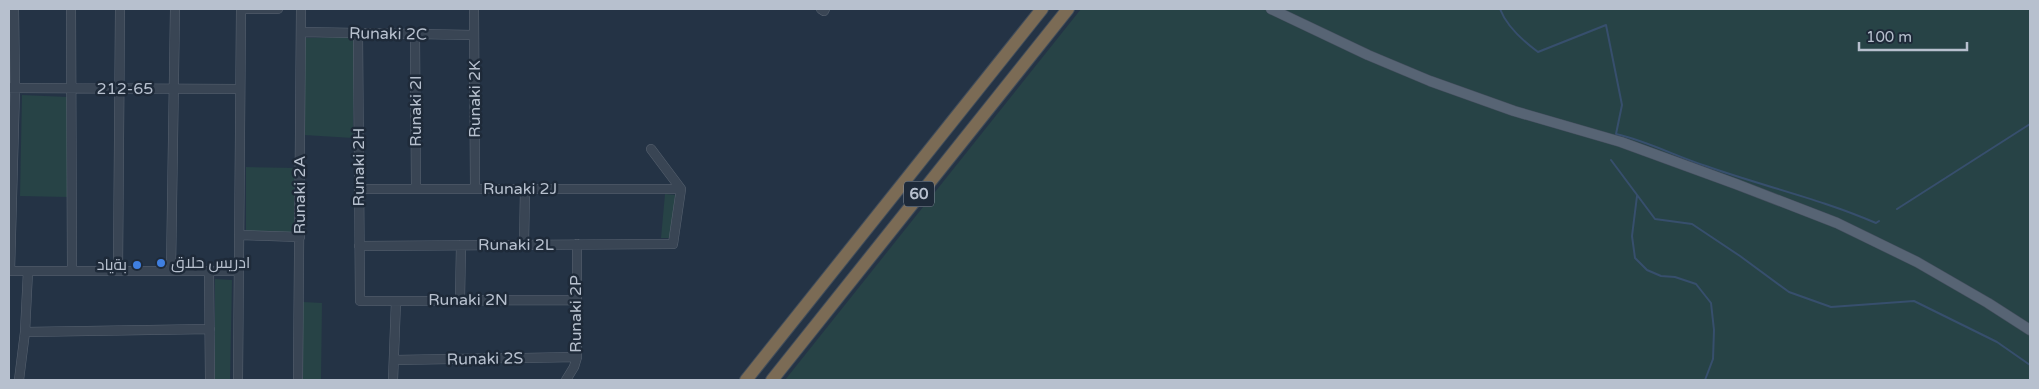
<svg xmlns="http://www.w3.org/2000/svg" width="2039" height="389" font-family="'Varela Round',Cairo,sans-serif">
	<rect width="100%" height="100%" fill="#243345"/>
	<path fill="#274346" d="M1081,9H2030V380H785Z
		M354,37L353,138L304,135L305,38Z
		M22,95L67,97V197L20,196Z
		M246,167L295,168L294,232L246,231Z
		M665,194L675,195L671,238H661Z
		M215,279L232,280L230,380H215Z
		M303,302L322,303L321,380H302Z"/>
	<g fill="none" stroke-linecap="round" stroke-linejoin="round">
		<path stroke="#374f6d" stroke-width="2" d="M1500,9C1507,27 1523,41 1538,52L1606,25L1622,105L1616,134C1647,141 1675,156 1706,166C1762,186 1821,199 1876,223L1879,221
			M1611,160L1655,219L1692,224L1740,256L1789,292L1831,307L1914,301L1997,342L2030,365
			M1637,196L1632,236L1635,258L1647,270L1661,276L1675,277L1696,284L1711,303L1714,330L1713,359L1705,380
			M1897,209L2030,124"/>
		<g stroke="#586371" stroke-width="10">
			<path id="minor" d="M71,9L72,271
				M241,9H278
				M474,9L475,189
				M821,9L824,11L825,9
				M301,32L474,35
				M358,33L360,301L576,300
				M415,34L416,189
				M9,88L240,89
				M651,149L681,189
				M359,189H681
				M239,235L300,237
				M524,245L525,189
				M359,246L673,244L681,189
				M9,271H239
				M10,271L15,89L14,9
				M118,271L120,9
				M171,271L175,9
				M209,271L210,380
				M460,300L461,245
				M25,332L210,329
				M394,360L577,357
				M19,380L25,332L28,271
				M238,380L241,9
				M298,380L301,9
				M393,380L396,301
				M566,380L574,367L577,357V244"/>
		</g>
		<g stroke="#434e5d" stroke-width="11">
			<path id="major" d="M1271,9L1368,55L1430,81L1514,111L1621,142L1736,184L1837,223L1917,262L1988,303L2030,330"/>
		</g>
		<g stroke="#414d5b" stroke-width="14">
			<path id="highway" d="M746,380L1042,9
				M772,380L1068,9"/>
		</g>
		<use href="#minor" stroke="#394554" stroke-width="9"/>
		<use href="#major" stroke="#576474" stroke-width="10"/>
		<use href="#highway" stroke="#7b6b55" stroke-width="12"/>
	</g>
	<g fill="#3f7fe0" stroke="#1e2a39" stroke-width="2">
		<circle cx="161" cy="263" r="5"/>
		<circle cx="137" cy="265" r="5"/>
	</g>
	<g text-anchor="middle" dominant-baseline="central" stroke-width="5" stroke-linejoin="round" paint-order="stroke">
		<rect fill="#1e2a39" stroke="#8993a1" stroke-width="1" x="904" y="181.5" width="30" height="25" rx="4"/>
		<g font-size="15" font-weight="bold" fill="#b7c0ce">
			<text x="919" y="194">60</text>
		</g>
		<g font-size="16" fill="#b7c0ce" stroke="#1e2a39">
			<text transform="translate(388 34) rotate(1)">Runaki 2C</text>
			<text x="125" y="89">212-65</text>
			<text transform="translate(475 99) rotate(-90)">Runaki 2K</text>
			<text transform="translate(416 111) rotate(-90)">Runaki 2I</text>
			<text transform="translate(359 167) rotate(-90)">Runaki 2H</text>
			<text x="520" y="189">Runaki 2J</text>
			<text transform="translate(300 195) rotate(-90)">Runaki 2A</text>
			<text x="516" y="245">Runaki 2L</text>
			<text x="468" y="300">Runaki 2N</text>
			<text transform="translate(576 314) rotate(-90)">Runaki 2P</text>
			<text transform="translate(485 359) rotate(-1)">Runaki 2S</text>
		</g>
		<g font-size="16" fill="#b7c0ce" stroke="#1e2a39" text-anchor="start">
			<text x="171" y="263">ادريس حلاق</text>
			<text x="127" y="265" text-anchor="end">بةیاد</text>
		</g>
	</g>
	<rect width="2039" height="389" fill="none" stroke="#b7c0ce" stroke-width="20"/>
	<path d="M1859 42v8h108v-8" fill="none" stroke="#b7c0ce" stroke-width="2.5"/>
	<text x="1866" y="42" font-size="15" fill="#b7c0ce" stroke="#1e2a39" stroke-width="4" paint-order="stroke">100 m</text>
</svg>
